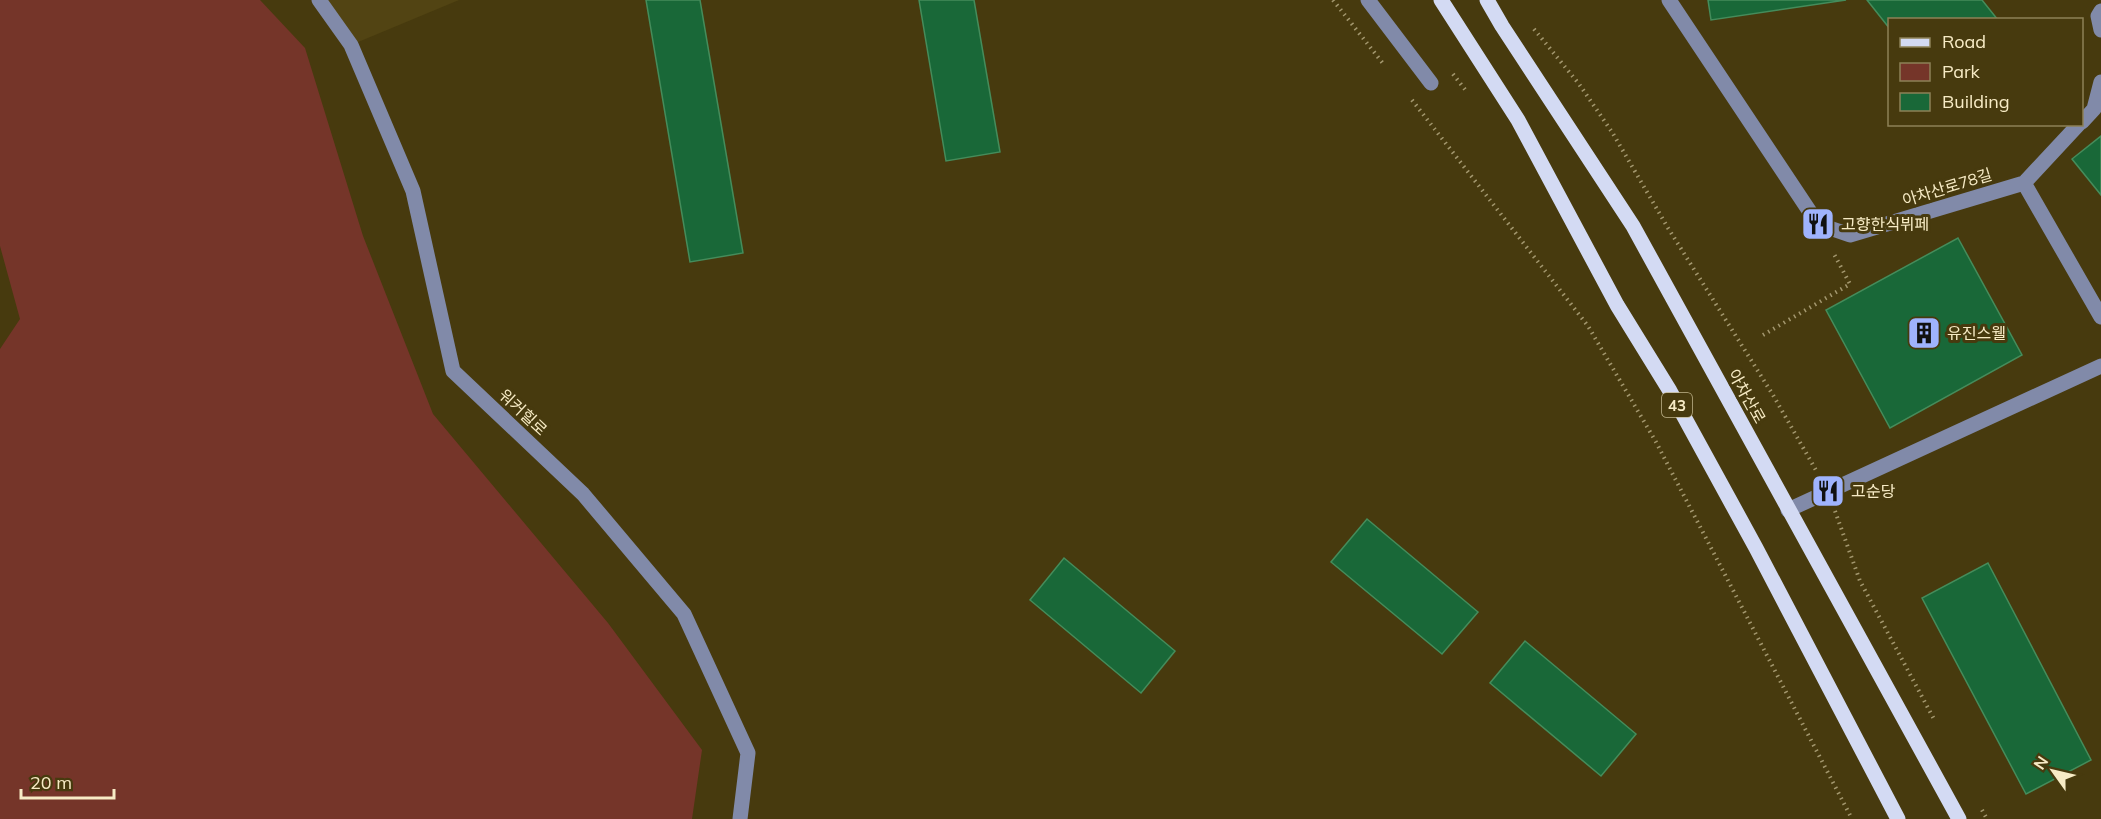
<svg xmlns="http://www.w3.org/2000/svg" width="2101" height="819" font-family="Mulish,'Noto Sans KR',sans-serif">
	<rect width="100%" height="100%" fill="#473a0e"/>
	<path fill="#524413" d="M313,0H459L351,45Z"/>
	<path fill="#753529" d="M0,0H260L305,48L363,236L433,414L608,623L702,750L692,819H0V349L20,319L0,246Z"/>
	<path fill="#196838" stroke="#458c5b" stroke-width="1.5" d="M646,0H700L743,253L690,262Z
		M919,0H974L1000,152L946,161Z
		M1708,0H1846L1711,20Z
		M1867,0H1982L1998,20H1890V29Z
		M2101,136V195L2072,159Z
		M1958,238L2022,355L1890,428L1826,310Z
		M1367,519L1478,612L1442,654L1331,562Z
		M1064,558L1175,651L1141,693L1030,600Z
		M1988,563L2091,760L2026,794L1922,598Z
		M1525,641L1636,734L1601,776L1490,683Z"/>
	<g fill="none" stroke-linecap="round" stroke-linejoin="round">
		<path stroke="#a3976e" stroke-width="4" stroke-dasharray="1.5 4.5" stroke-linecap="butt" d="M1333,0L1385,66
			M1534,29L1579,84L1612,132L1668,228L1773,395L1817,472
			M1453,74L1467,92
			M1412,100L1588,326L1656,442L1852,819
			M1763,335L1850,284L1834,254
			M1835,511L1860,581L1935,721
			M1982,810L1987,819"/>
		<path stroke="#818aa9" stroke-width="15" d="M319,0L351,45L413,191L453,371L583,494L684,614L748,753L740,819
			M1368,0L1431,83
			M1669,0L1818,224L1850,235L2024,183L2079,124
			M2101,11L2098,16L2101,30
			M2082,122L2094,109L2101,82
			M2024,183L2101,317
			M1788,510L2101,366"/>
		<path stroke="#d3daf3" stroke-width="15" d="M1441,0L1518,120L1617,305L1670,391L1756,548L1898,819
			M1487,0L1502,26L1633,226L1959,819"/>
	</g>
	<defs>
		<g id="restaurant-square" transform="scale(1.725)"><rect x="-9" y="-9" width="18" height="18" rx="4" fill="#9fb3fd" stroke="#473a0e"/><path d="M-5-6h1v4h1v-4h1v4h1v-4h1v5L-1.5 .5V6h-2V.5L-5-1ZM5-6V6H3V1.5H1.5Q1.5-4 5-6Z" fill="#111"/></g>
		<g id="building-square" transform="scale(1.725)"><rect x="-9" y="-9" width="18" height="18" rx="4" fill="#9fb3fd" stroke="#473a0e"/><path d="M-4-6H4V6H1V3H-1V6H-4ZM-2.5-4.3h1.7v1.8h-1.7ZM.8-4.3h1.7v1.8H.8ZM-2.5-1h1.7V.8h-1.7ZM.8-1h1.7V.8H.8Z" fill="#111"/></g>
	</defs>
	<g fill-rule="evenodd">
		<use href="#restaurant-square" x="1818" y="224"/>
		<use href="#building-square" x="1924" y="333"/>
		<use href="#restaurant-square" x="1828" y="491"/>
	</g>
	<g text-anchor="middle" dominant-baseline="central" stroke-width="6" stroke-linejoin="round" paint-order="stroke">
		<rect fill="#473a0e" stroke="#c2b68e" stroke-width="1.5" x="1662" y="393" width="30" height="24" rx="4.5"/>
		<g font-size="15" font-weight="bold" fill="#f7ebc5">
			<text x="1677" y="405">43</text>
		</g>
		<g font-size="16" fill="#f7ebc5" stroke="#473a0e">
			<text transform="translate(1947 187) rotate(-17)">아차산로78길</text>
			<text transform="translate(1747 396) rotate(61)">아차산로</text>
			<text transform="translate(523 412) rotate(43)">워커힐로</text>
		</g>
		<g font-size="16" fill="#f7ebc5" stroke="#473a0e" text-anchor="start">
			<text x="1841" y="224">고향한식뷔페</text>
			<text x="1947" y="333">유진스웰</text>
			<text x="1851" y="491">고순당</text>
		</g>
	</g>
	<rect x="1888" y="18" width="195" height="108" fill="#473a0e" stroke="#8d8157" stroke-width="1.5"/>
	<rect x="1900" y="38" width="30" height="9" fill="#d3daf3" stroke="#8d8157" stroke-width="1.5"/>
	<text x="1942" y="48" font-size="18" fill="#f7ebc5">Road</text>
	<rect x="1900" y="63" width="30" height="18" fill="#753529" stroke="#8d8157" stroke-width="1.5"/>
	<text x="1942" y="78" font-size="18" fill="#f7ebc5">Park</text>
	<rect x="1900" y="93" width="30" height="18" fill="#196838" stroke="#8d8157" stroke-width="1.5"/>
	<text x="1942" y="108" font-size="18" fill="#f7ebc5">Building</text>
	<g transform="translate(2053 771) rotate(304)" stroke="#473a0e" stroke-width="4.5" paint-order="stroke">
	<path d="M0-4.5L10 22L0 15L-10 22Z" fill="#f7ebc5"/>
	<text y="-9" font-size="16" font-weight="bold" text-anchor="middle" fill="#f7ebc5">N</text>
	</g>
	<path d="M21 789v9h93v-9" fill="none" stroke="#f7ebc5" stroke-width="3"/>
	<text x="30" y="789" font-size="18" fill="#f7ebc5" stroke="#473a0e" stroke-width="4.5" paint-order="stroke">20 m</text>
</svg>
